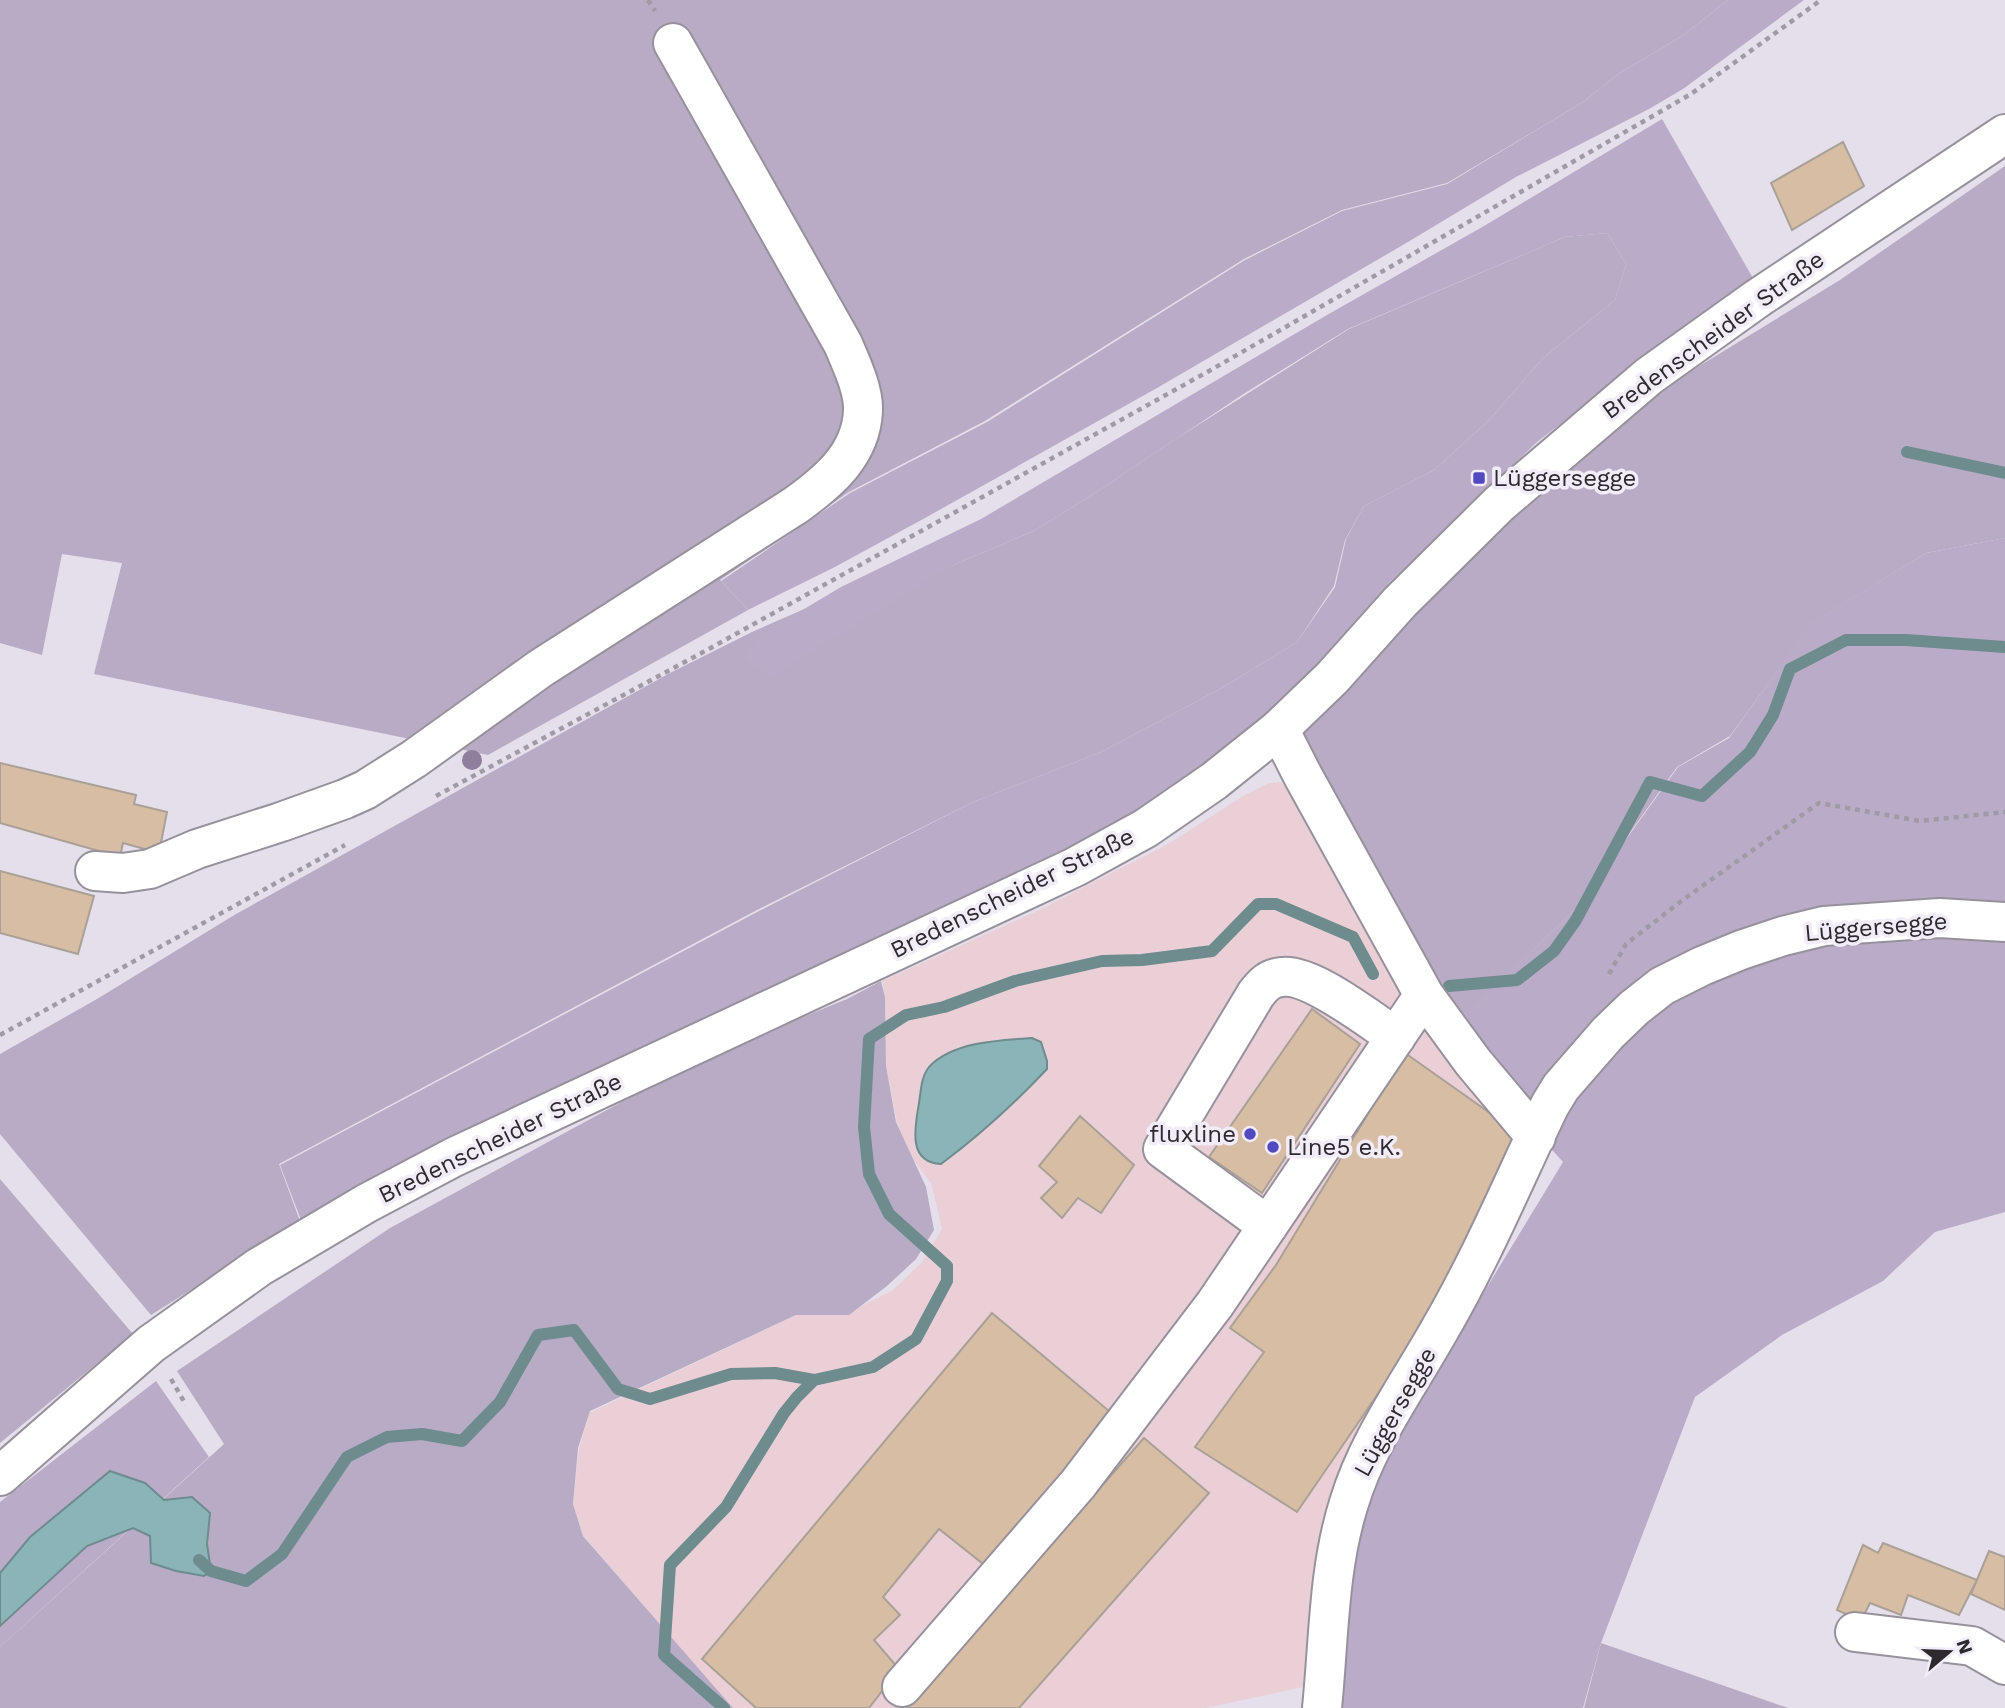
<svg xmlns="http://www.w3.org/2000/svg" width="2005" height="1708" font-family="'Work Sans',sans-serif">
	<rect width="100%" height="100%" fill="#e5dfeb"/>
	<path fill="#ead0d6" d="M1282,782L1538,1152L1317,1684L1206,1708H731L583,1535L573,1504L579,1449L589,1413L796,1315L844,1314L858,1308L893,1290L922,1262L942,1229L931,1183L909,1154L897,1122L886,1066L885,996L882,981L1039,910L1168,844L1243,796L1269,783Z"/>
	<path fill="#b8abc5" d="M0,0H1728L1682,36L1618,74L1583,102L1447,183L1342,210L1244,259L985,421L849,492L720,580L748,610L488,755L94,674L122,563L62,554L42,655L0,643Z
		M2005,166V538L1926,553L1813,622L1730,736L1677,767L1576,908L1457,1024L1300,732L1416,614L1512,511L1655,393L1840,280Z
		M1607,233L1626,264L1615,300L1543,358L1489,420L1434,470L1364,506L1345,540L1334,586L1297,642L1218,690L1101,752L973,802L757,910L279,1164L300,1221L151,1315L0,1134V1054L97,999L236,914L668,674L752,632L802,610L951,566L1034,531L1097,492L1176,439L1349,329L1565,237Z
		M881,981L885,997L886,1066L896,1122L926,1187L934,1230L916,1259L887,1286L849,1315H796L590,1411L578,1448L573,1504L583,1536L733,1708H0V1647L224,1444L177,1371L390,1228L684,1068L734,1045L847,999Z
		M0,1179L133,1334L0,1443Z
		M1601,1643L1788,1708H1584Z"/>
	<path fill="#baacc9" d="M1728,0H1804L1683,89L1649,109L1516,177L1408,242L1157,388L925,518L833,568L748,610L721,581L850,493L987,422L1245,260L1342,211L1447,184L1583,102L1618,74L1682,36Z
		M1662,119L1754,280L1638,364L1537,442L1389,583L1277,711L1140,811L996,885L476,1125L301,1220L280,1165L759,911L973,802L1101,752L1218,690L1297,642L1335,587L1346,539L1364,506L1434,470L1489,420L1543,358L1615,300L1626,264L1607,233L1565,237L1348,329L1242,395L1097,492L1034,531L951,566L769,678L745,657L759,636L841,587L981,519L1327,315L1484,226Z
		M2005,538V1212L1935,1232L1883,1281L1782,1335L1695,1397L1601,1643L1583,1708H1335L1348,1558L1388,1450L1563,1162L1535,1131L1459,1021L1579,905L1678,767L1729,738L1812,622L1926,553Z
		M156,1381L209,1457L0,1647V1502Z"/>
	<path fill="#8ab4b7" stroke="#6e8b8e" stroke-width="2" d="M1032,1038L1041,1042L1047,1061V1069C1015,1103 979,1136 941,1164C907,1162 915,1127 919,1103C921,1091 921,1077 929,1067C952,1042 1000,1040 1032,1038Z
		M110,1471L145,1483L164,1500L192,1497L210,1513L207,1544L211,1571L204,1576L176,1571L151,1563L150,1536L133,1528L87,1546L0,1626V1573L30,1537Z"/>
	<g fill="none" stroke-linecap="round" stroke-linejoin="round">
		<path stroke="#6e8b8e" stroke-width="12" d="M1907,452L2005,473
			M1449,986L1517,980L1554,951L1576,920L1650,782L1702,796L1750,752L1773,715L1790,669L1846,640H1906L2005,647
			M199,1560L211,1571L246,1581L282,1554L347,1457L387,1437L422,1434L462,1441L500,1402L538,1335L574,1330L618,1389L650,1399L731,1374L775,1373L814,1380L873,1367L916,1339L947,1281V1266L889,1214L869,1174L864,1127L869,1039L906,1015L944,1007L1015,981L1102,961L1142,960L1212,951L1258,904H1276L1353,937L1373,974
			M724,1708L664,1655L670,1565L726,1507L784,1413L797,1397L814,1380"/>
	</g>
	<path fill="#d6bda4" stroke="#a9a097" stroke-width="2" d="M1843,142L1864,186L1792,230L1771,183Z
		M0,763L136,795L134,804L167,812L159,853L123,843L120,857L0,823Z
		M0,871L94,896L78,954L0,933Z
		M1312,1009L1360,1044L1262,1193L1209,1157Z
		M1405,1053L1531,1142L1480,1245L1297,1512L1195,1447L1264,1352L1230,1328L1276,1265Z
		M1080,1116L1134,1165L1101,1213L1078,1198L1062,1218L1041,1198L1057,1182L1039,1166Z
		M992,1313L1115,1416L987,1567L939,1529L883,1597L900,1615L874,1640L899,1669L869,1708H756L702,1659Z
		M1144,1438L1209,1493L1019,1708H906Z
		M1883,1543L1977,1580L1959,1615L1908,1595L1901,1615L1870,1603L1861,1621L1837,1610L1863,1545L1878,1553Z
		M1989,1551L2005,1557V1610L1971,1594Z"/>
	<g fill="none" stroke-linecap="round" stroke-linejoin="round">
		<g stroke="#97919c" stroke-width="42">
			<path id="minor" d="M1279,729L1303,776L1424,995L1473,1062L1536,1137
				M95,871L123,873L150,869L197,849L281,822L345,799L365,790L414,759L541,668L796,505C828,482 861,455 863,411C864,390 851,363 843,344L673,43
				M1268,1226L1163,1149L1256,994C1263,985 1269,978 1282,977C1311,973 1371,1021 1396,1037
				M1855,1632L1972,1646L2005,1665
				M902,1687L1078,1484L1215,1304L1424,995
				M1322,1708C1329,1640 1328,1569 1349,1503C1368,1440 1408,1386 1440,1329C1482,1257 1514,1180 1550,1105L1561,1087L1608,1033L1634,1008L1662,986L1702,966L1741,950L1783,936L1824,926L1940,918L2005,922"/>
		</g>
		<g stroke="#97919c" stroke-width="42">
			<path id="major" d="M0,1476L151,1344L259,1267L367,1203L454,1157L1075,867L1146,828L1214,781L1279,729L1332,678L1400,602L1499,504L1649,376L1758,298L2005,134"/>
		</g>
		<path stroke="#9f9aa3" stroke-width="4.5" stroke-dasharray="5 5" stroke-linecap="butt" d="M648,0L655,11
			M436,796L707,650L1209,371L1691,94L1821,0
			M1609,974L1626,944L1684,899L1819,803L1920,821L2005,812
			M0,1035L345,845
			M171,1379L186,1405"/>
		<use href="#minor" stroke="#fff" stroke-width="38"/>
		<use href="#major" stroke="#fff" stroke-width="38"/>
	</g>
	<circle fill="#8f7f9c" cx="472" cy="760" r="10"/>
	<g fill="#5149c0" stroke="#f2ecf8" stroke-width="2.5">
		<rect x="1472" y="471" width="14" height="14" rx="3.5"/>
		<circle cx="1250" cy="1134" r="7"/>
		<circle cx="1273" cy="1147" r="7"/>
	</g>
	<g text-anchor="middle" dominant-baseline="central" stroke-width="7" stroke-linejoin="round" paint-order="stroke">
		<g font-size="24" fill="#2d2a2f" stroke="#f2ecf8">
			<text transform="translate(1713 335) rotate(-36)">Bredenscheider Straße</text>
			<text transform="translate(1012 893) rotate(-26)">Bredenscheider Straße</text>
			<text transform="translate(1876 927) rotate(-5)">Lüggersegge</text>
			<text transform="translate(500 1138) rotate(-26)">Bredenscheider Straße</text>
			<text transform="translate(1395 1412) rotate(-61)">Lüggersegge</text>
		</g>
		<g font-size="24" fill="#2d2a2f" stroke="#f2ecf8" text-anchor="start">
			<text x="1493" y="478">Lüggersegge</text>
			<text x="1236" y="1134" text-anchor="end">fluxline</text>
			<text x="1287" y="1147">Line5 e.K.</text>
		</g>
	</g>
	<g transform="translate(1949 1652) rotate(71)" stroke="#f2ecf8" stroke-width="5" paint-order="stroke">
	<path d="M0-5L12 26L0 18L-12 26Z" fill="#2d2a2f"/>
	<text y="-10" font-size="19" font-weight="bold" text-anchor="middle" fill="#2d2a2f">N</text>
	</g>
</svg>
